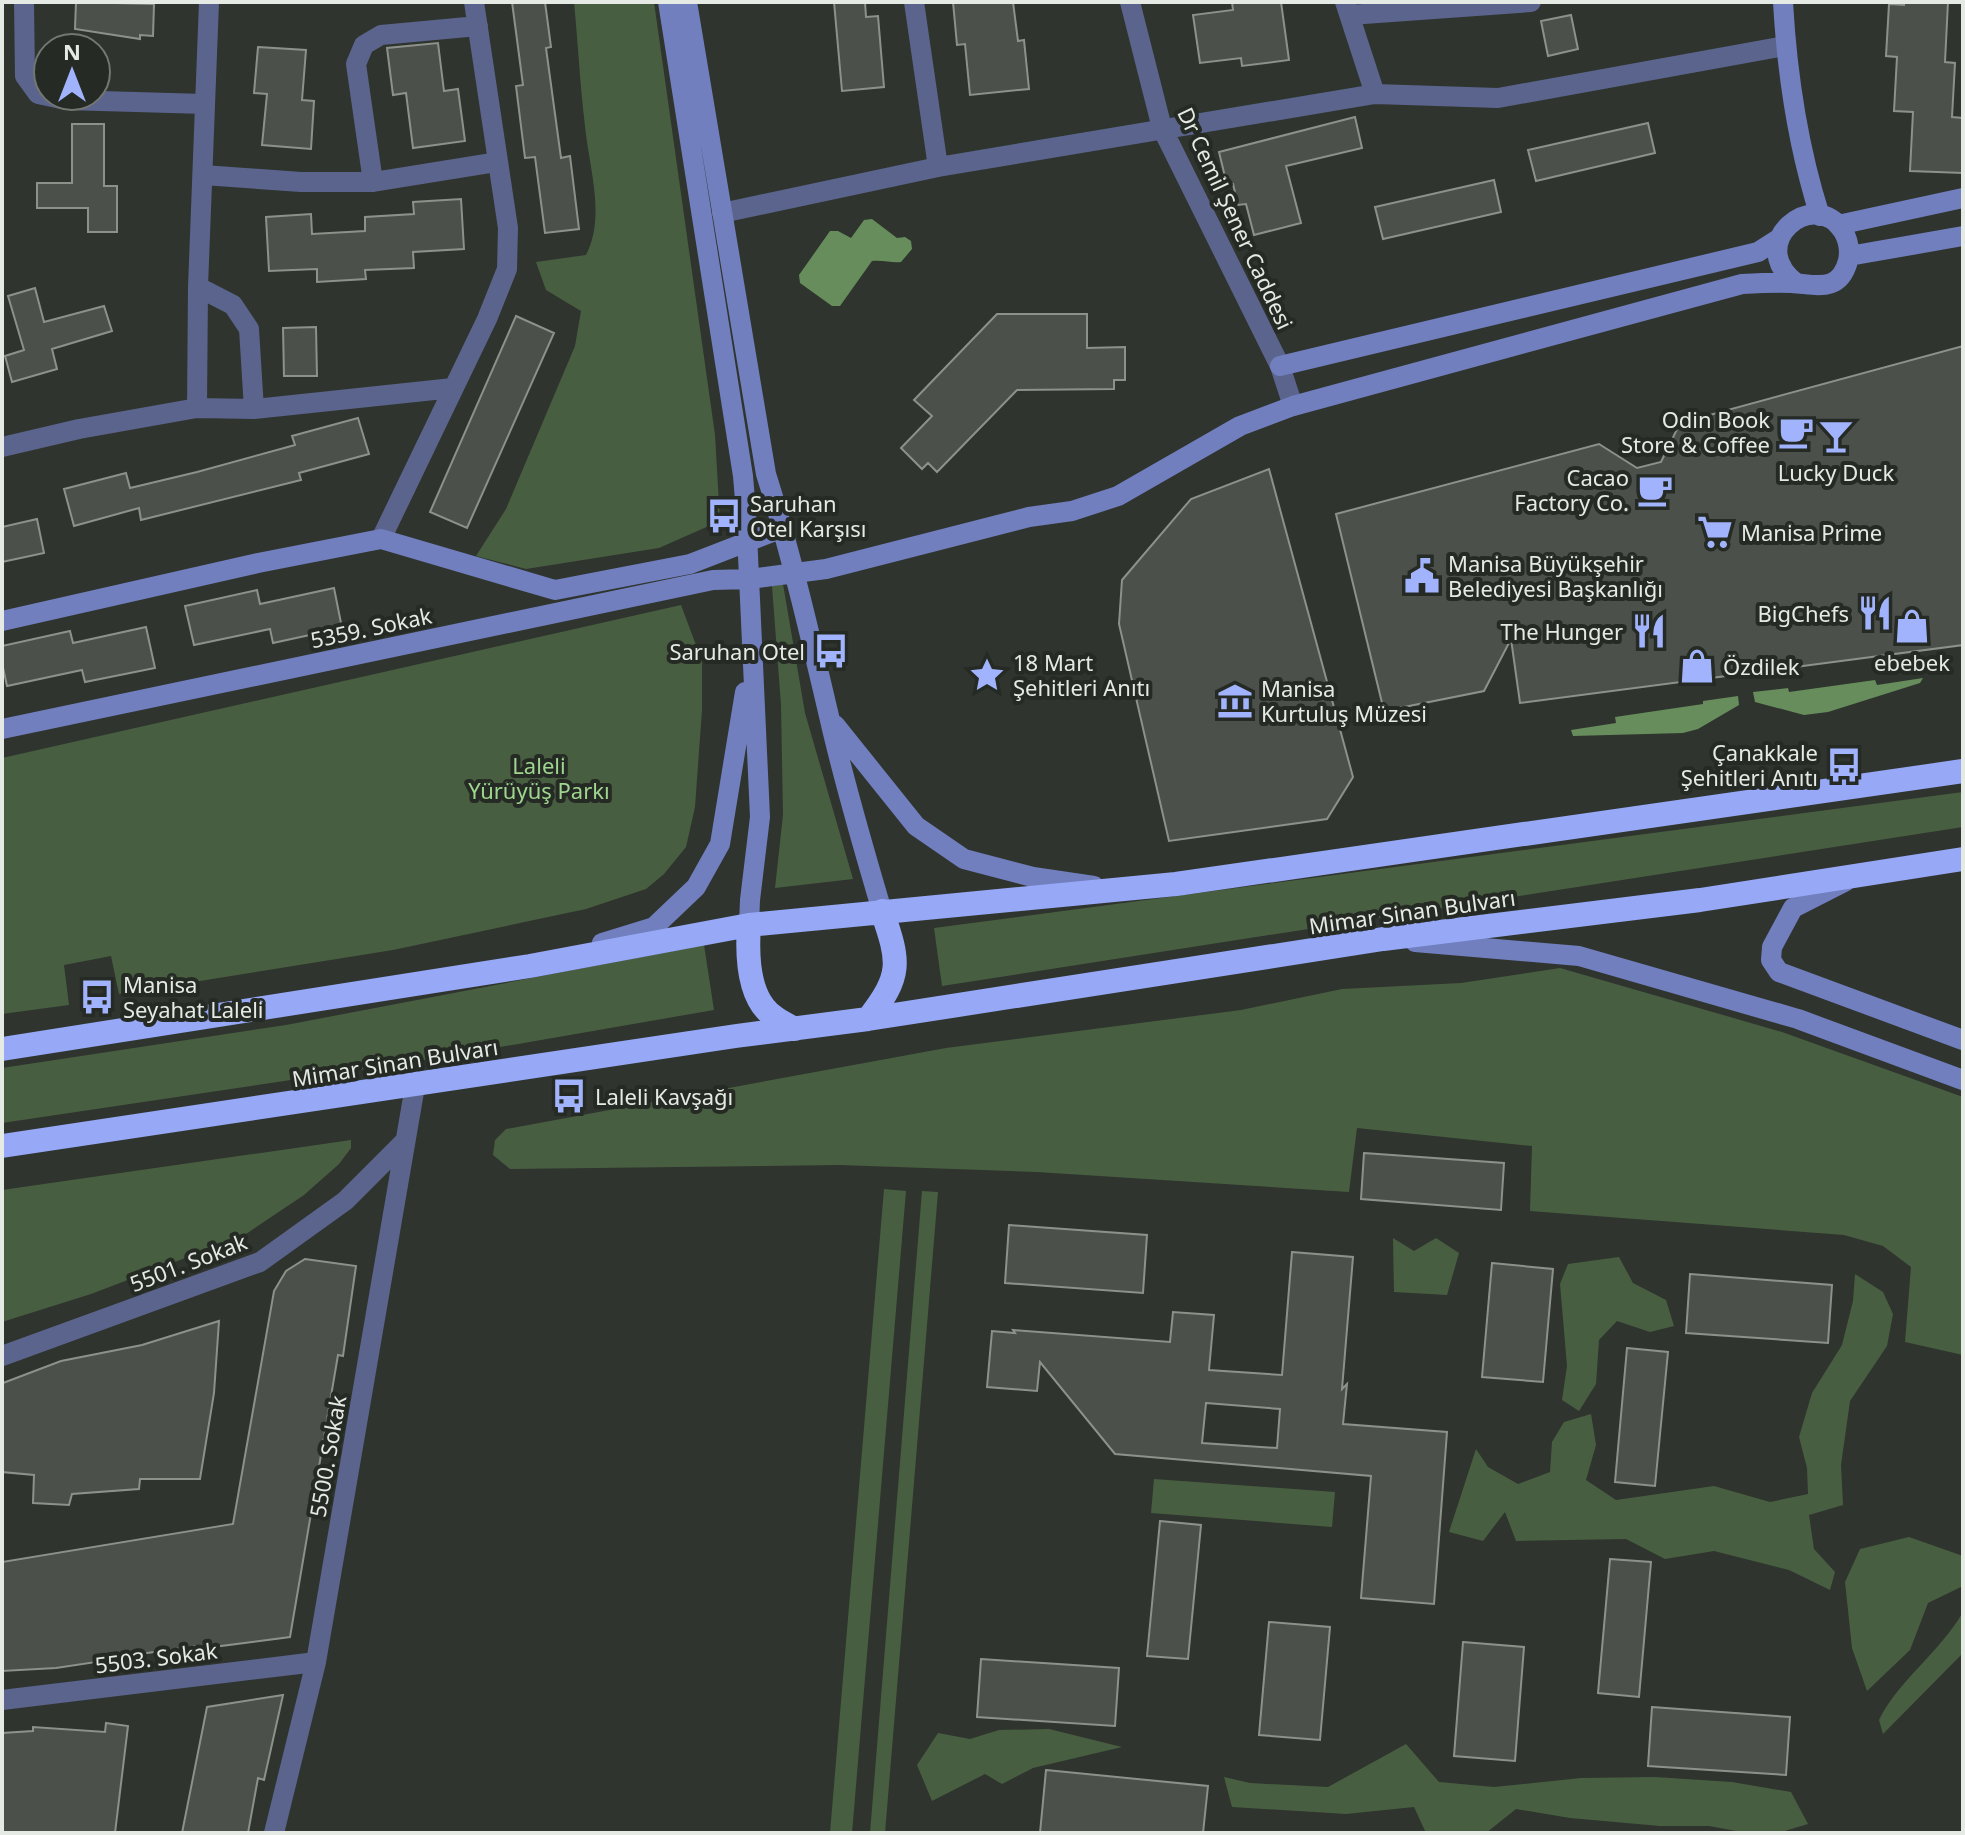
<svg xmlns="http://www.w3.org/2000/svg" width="1965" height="1835" font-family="'Noto Sans',sans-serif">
	<rect width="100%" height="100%" fill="#2f342e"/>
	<path fill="#485e41" d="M574,2H654L715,435L720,521L659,548L526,569L476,556L506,509L575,346L581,311L546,290L536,262L586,255C606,216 589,168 585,126C580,85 578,43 574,2Z
		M783,584L805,713L853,879L775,888L783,815L781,705L772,586Z
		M681,605L702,661V710L695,807L686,847L664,874L646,889L586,909L393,950L119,994L111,956L64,965L69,1005L2,1014V758Z
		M1963,792V827L942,986L934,928Z
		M704,945L714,1010L425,1060L2,1123V1068L286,1025Z
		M1560,968L1782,1032L1963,1097V1355L1905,1342L1911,1267L1883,1246L1844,1235L1530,1211L1532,1146L1357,1128L1349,1192L1037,1172L840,1165L510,1169L493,1155L495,1140L506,1129L946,1048L1241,1010L1342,989L1461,983Z
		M351,1140V1148L339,1164L304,1195L243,1236L91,1294L2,1322V1190Z
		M884,1189L906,1191L852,1833H830Z
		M922,1191L938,1192L885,1833H870Z
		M1393,1238L1414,1251L1436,1238L1459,1253L1447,1295L1394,1292Z
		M1619,1257L1633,1283L1666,1300L1674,1326L1650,1332L1617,1321L1599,1340L1596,1384L1579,1411L1562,1400L1567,1366L1560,1284L1568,1264Z
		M1855,1274L1883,1292L1893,1314L1887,1346L1850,1401L1841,1465L1843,1505L1809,1515L1814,1549L1835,1572L1830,1590L1789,1570L1714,1551L1665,1559L1626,1539L1516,1541L1505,1512L1483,1541L1449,1532L1476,1449L1488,1467L1518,1484L1550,1472L1552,1442L1564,1422L1591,1414L1596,1445L1586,1480L1616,1500L1714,1486L1770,1502L1808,1494L1807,1468L1799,1437L1812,1393L1842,1345L1853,1301Z
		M1154,1479L1335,1492L1332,1527L1151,1513Z
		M1909,1537L1963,1556V1586L1928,1603L1910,1650L1867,1691L1852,1648L1845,1582L1860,1549Z
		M1963,1612V1653L1883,1734L1879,1720C1898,1681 1940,1652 1963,1612Z
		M1049,1729L1122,1747L1033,1768L1002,1784L985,1774L932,1801L917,1765L938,1733L970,1739L999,1730Z
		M1406,1744L1439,1782L1494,1787L1581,1778L1655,1777L1732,1782L1791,1792L1808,1824L1778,1833H1747L1709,1826H1660L1570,1818L1516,1809L1486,1833H1426L1414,1807L1346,1814L1232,1807L1224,1777L1250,1783L1328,1787Z"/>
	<path fill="#678d5c" d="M872,219L897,238L905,237L911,241L912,249L901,262C892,263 884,260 872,261L840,306H832L800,283L799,275L830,231H838L851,238L864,220Z
		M1923,678L1920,683L1828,712L1804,715L1755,702L1753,692L1788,688L1789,692L1875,680L1877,685Z
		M1738,696L1739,705L1698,729L1683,733L1573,736L1571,730L1616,723L1615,717L1703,704V701Z"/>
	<path fill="#4b514a" stroke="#8c928a" stroke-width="2" fill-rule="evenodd" d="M76,2L154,4L153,36L140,35V39L75,29Z
		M512,2H545L551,47L546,48L561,158L570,156L579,229L545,233L535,157L525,158L516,86L523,85Z
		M834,2H865L866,17L878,16L884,87L842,91Z
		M953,2H1013L1018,41L1024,40L1029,89L970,95L965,44L957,45Z
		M1232,2H1281L1289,60L1242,66L1241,58L1200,63L1193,15L1233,10Z
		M1904,2H1948L1945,62L1955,63L1952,117L1963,118V173L1910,171L1913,112L1894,111L1897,57L1886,56L1889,4L1904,5Z
		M1571,15L1578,49L1548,56L1541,21Z
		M438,43L444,91L458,89L465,141L413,148L406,93L393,95L387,48Z
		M258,47L306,50L302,100L314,101L311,149L262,145L267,94L254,93Z
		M1355,117L1362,148L1286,166L1301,223L1254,235L1246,204L1238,205L1233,184L1227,185L1219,152Z
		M1648,123L1655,153L1536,181L1528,150Z
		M72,124H104V186H117V232H88V208H37V183H72Z
		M1494,180L1501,212L1383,239L1375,207Z
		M461,199L464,249L413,252L414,268L365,270L366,279L317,282V269L269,271L266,217L311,214L312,234L365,231V217L414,214L413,202Z
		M35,288L44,322L104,306L112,331L52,349L57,369L12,382L5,356L24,350L8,296Z
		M997,314H1087V348L1125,347V380H1114V389L1017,390L937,472L928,463L922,469L901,448L932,416L914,400Z
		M516,316L554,333L467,528L430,512Z
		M316,327L317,376H284L283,328Z
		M1963,346V645L1520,703L1511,639L1484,691L1384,711L1336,514L1599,444L1637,468L1661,462L1680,423Z
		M358,418L369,454L299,473L301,480L141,520L139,508L74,526L64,489L126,473L130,488L197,472L295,445L292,436Z
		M1269,469L1353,777L1327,819L1169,841L1119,624L1122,580L1191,499Z
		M37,519L44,553L2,562V527Z
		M334,588L342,628L273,643L270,629L194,645L185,606L257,590L260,604Z
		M146,627L155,668L85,682L82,670L7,686L2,663V646L70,631L73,643Z
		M1364,1153L1504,1163L1501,1210L1361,1199Z
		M1009,1225L1147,1235L1143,1293L1005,1283Z
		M1292,1252L1353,1257L1342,1389L1347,1384L1343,1424L1447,1432L1434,1604L1361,1598L1371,1476L1115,1454L1040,1362L1037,1391L987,1387L992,1331L1015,1333L1013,1330L1170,1342L1173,1312L1214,1315L1209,1370L1282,1375ZM1206,1403L1280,1409L1277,1448L1202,1443Z
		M305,1259L356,1266L343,1356L338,1355L290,1637L213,1647V1644L103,1659V1661L56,1668L2,1671V1562L233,1524L274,1291L286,1271Z
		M1492,1263L1553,1269L1543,1382L1482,1377Z
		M1690,1274L1832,1285L1828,1343L1686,1333Z
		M219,1321L214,1393L200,1479H140L139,1489L72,1494L69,1505L33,1503L34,1475L2,1472L3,1383L61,1361L142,1345Z
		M1627,1348L1668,1352L1655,1486L1615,1482Z
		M1160,1521L1201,1525L1188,1659L1147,1656Z
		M1610,1559L1651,1562L1639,1697L1598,1693Z
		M1269,1622L1330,1627L1320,1740L1259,1735Z
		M1463,1642L1524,1647L1515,1761L1454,1756Z
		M981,1659L1119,1668L1115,1726L977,1717Z
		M283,1695L264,1780L258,1778L248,1833H182L207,1707Z
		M1652,1707L1790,1717L1786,1775L1648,1766Z
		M106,1723L128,1726L115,1833H2V1733L33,1731V1727L105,1732Z
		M1046,1770L1208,1786L1203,1833H1040Z"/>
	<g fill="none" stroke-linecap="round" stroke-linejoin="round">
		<path stroke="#5b648c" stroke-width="20" d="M24,2L25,76L38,94L66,100L205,104
			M914,2L938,167
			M1130,2L1162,128L1280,366L1293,406
			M1350,15L1531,2
			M1375,94L1498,98L1785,46
			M203,175L301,182H373L497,162
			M373,182L356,64L364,45L381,35L478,26
			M722,213L938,167L1375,94L1345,2
			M198,287L233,305L249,329L254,409
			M197,408L254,409L453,388
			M2,447L79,429L197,408L198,287L209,2
			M381,539L487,319L507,269L508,228L474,2
			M2,1356L260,1262L345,1201L404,1142
			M2,1700L316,1662
			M274,1833L316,1662L415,1086"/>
		<path stroke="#717fbe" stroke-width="20" d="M668,2L743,476L746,512L760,817L750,900L749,925
			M687,2L766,474C791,553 810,635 829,716C844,782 863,847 882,911
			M1783,2C1787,73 1798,147 1820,216
			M1838,225L1963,198
			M1849,256L1963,236
			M1280,366L1758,252L1780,238
			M2,621L258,563L381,539L555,590L690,564L783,528
			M835,725L916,826L964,859L1033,877L1094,886
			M2,729L713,580L750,579L826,569L1029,517L1072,511L1118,496L1240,426L1293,406L1742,284C1759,283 1776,282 1792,283C1815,284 1839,294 1848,261C1850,251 1849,241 1843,231C1814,186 1744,243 1796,283
			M1846,881L1793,908L1772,947L1771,960L1779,972L1963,1040
			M1415,942L1579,956L1798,1019L1963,1080
			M602,943L654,927L696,887L720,844L745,692"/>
		<path stroke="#96a8f6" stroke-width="24" d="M749,925C747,953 747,997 773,1016C779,1021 788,1025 795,1029
			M868,1019C902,975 900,963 882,911
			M2,1049L530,966L749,925L1176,884L1963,771
			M2,1146L736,1036L868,1019L1383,939L1700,900L1963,859"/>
	</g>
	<defs>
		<g id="cafe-bare" transform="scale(2.76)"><path d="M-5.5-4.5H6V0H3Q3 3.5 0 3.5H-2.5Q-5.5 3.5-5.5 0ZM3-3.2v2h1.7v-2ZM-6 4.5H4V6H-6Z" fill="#a1b3fd" stroke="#252a24" stroke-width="2.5" paint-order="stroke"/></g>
		<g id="bar-bare" transform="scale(2.76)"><path d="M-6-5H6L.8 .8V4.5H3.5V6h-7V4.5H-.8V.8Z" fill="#a1b3fd" stroke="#252a24" stroke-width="2.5" paint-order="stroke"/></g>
		<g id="bus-bare" transform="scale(2.76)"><path d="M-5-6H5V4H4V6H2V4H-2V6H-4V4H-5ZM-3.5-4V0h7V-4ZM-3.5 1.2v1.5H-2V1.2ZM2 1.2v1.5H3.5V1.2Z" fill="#a1b3fd" stroke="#252a24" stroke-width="2.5" paint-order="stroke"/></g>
		<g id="supermarket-bare" transform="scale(2.76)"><path d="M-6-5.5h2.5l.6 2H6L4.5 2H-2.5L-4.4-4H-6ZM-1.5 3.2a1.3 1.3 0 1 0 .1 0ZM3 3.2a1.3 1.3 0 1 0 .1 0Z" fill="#a1b3fd" stroke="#252a24" stroke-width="2.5" paint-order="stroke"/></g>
		<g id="civic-bare" transform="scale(2.76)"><path d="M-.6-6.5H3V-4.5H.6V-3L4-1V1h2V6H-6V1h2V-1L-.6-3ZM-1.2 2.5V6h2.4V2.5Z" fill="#a1b3fd" stroke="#252a24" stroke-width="2.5" paint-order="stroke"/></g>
		<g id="restaurant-bare" transform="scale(2.76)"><path d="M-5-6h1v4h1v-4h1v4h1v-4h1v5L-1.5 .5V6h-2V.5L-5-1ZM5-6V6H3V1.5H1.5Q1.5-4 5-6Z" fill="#a1b3fd" stroke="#252a24" stroke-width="2.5" paint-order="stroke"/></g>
		<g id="shop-bare" transform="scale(2.76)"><path d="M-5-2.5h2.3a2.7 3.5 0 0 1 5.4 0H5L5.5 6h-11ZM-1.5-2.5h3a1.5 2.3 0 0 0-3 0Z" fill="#a1b3fd" stroke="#252a24" stroke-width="2.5" paint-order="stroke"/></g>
		<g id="sight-bare" transform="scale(2.76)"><path d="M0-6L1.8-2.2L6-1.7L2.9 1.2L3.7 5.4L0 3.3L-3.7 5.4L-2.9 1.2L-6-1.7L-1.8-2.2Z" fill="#a1b3fd" stroke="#252a24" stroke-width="2.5" paint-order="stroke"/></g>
		<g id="museum-bare" transform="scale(2.76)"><path d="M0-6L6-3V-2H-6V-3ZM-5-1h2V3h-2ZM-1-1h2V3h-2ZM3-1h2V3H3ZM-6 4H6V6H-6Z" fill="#a1b3fd" stroke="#252a24" stroke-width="2.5" paint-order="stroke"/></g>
	</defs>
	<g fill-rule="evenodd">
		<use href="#cafe-bare" x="1796" y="432"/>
		<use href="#bar-bare" x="1836" y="436"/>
		<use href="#cafe-bare" x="1655" y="490"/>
		<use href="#bus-bare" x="724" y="516"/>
		<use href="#supermarket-bare" x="1715" y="532"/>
		<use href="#civic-bare" x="1422" y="576"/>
		<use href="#restaurant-bare" x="1875" y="613"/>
		<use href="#shop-bare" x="1912" y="626"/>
		<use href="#restaurant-bare" x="1649" y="631"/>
		<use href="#bus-bare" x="831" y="651"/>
		<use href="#shop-bare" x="1697" y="666"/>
		<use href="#sight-bare" x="987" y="675"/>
		<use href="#museum-bare" x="1235" y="701"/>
		<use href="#bus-bare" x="1844" y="765"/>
		<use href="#bus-bare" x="97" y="997"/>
		<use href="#bus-bare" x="569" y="1096"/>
	</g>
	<g text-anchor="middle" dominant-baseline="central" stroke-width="8" stroke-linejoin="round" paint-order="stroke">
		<g font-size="22" fill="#e6eae5" stroke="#252a24">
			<text transform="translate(1236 218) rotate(65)">Dr Cemil Şener Caddesi</text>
			<text transform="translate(371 627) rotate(-12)">5359. Sokak</text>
			<text transform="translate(1412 911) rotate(-8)">Mimar Sinan Bulvarı</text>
			<text transform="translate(395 1062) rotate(-9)">Mimar Sinan Bulvarı</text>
			<text transform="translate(188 1262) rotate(-21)">5501. Sokak</text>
			<text transform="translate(327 1456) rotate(-80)">5500. Sokak</text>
			<text transform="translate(156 1657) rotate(-7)">5503. Sokak</text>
		</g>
		<g font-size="22" fill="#e6eae5" stroke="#252a24" text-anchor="start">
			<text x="1770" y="419" text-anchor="end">Odin Book<tspan x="1770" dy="25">Store &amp; Coffee</tspan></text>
			<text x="1836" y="472" text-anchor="middle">Lucky Duck</text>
			<text x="1629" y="477" text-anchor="end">Cacao<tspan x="1629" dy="25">Factory Co.</tspan></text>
			<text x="750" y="503">Saruhan<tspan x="750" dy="25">Otel Karşısı</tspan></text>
			<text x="1741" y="532">Manisa Prime</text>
			<text x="1448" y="563">Manisa Büyükşehir<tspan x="1448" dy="25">Belediyesi Başkanlığı</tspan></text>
			<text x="1849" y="613" text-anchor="end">BigChefs</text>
			<text x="1623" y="631" text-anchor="end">The Hunger</text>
			<text x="805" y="651" text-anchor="end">Saruhan Otel</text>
			<text x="1013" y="662">18 Mart<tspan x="1013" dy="25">Şehitleri Anıtı</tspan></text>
			<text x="1912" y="662" text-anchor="middle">ebebek</text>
			<text x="1723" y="666">Özdilek</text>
			<text x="1261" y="688">Manisa<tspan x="1261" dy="25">Kurtuluş Müzesi</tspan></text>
			<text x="1818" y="752" text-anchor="end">Çanakkale<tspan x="1818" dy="25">Şehitleri Anıtı</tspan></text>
			<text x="123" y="984">Manisa<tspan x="123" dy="25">Seyahat Laleli</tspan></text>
			<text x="595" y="1096">Laleli Kavşağı</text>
		</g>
		<g font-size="22" fill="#9fd68f" stroke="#252a24">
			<text x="539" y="765">Laleli<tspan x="539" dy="25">Yürüyüş Parkı</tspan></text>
		</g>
	</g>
	<rect width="1965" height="1835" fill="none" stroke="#e6eae5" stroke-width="8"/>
	<g transform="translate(72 72)"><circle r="38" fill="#252a24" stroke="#727771" stroke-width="2"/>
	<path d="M0-6L14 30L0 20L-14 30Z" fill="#a1b3fd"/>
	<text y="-12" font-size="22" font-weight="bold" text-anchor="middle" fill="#e6eae5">N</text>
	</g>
</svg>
